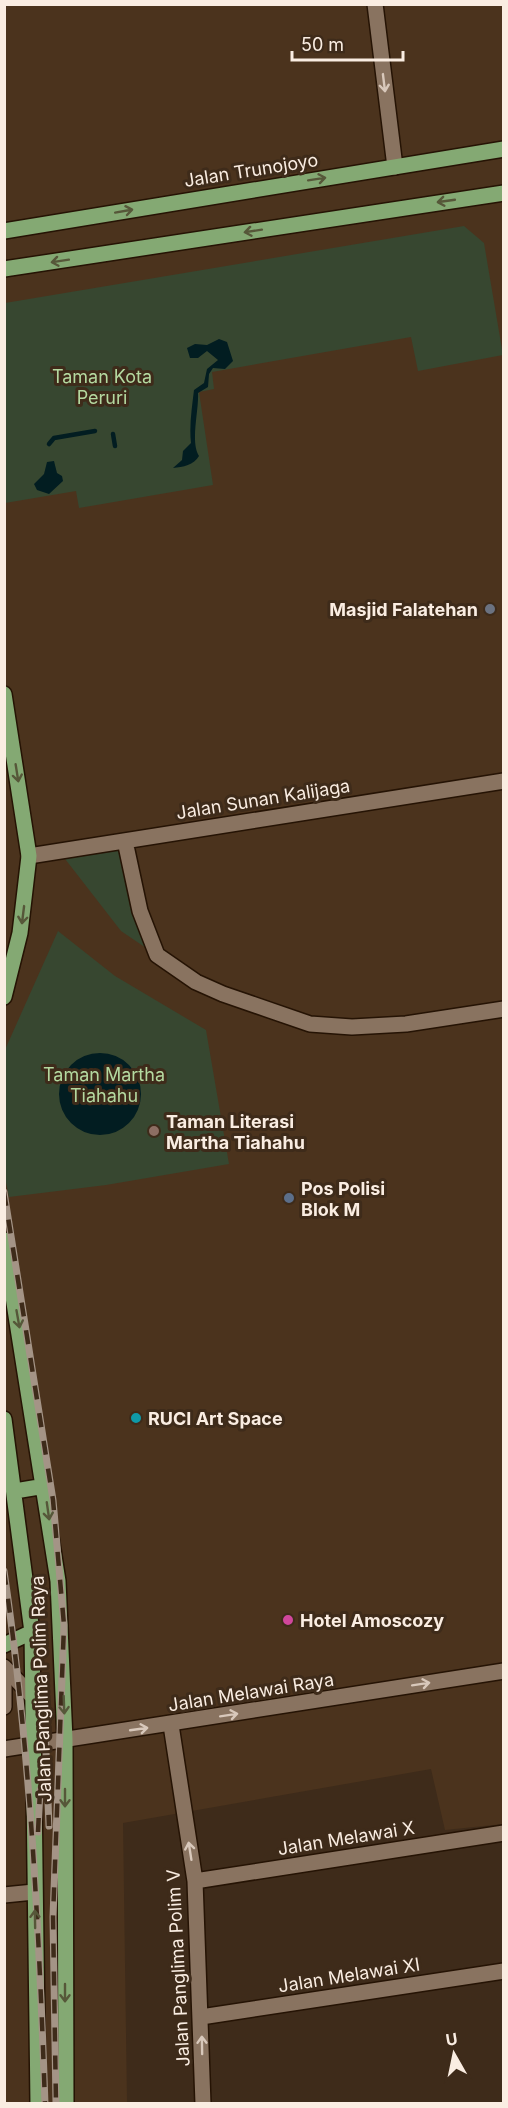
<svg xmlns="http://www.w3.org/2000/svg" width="508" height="2108" font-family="Inter,sans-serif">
	<rect width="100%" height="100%" fill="#3e2b1a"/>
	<path fill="#4b331d" d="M5,5H503V1824L445,1830L431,1769L123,1823L127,2103H5Z"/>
	<path fill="#374730" d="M464,226L484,243L503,355L418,371L411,337L212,372L214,389L199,392L213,485L79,508L76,491L5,503V303Z
		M131,847L152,952L121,931L62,855Z
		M58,931L115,976L206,1030L229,1164L106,1185L9,1197L4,1173V1052Z"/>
	<path fill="#021d21" d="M219,339L227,342L233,361L225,369L213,368L209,374L208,387L198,393C199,411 190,442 199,456C194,465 183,467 173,468L182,460L183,451L191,443C189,426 192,407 194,390L204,383L207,369L218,360L207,351L198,358H190L187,348L195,344L207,345Z
		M54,461L57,473L62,476L63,481L49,494L37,490L34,484L44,474L47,462Z
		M59 1094a41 41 0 1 1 82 0a41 41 0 1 1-82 0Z"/>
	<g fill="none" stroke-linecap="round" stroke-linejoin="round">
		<path stroke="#021d21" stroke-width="4.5" d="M113,434L115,446
			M49,444L54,438L95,431"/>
		<g stroke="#251304" stroke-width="18">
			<path id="minor" d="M375,4L395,167
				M125,841L140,911L157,955L196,982L223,994L310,1024L352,1027L406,1024L504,1009
				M29,856L504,781
				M171,1725L195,1881L203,2104
				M195,1881L504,1833
				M4,1895L34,1892
				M201,2017L504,1971"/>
		</g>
		<g stroke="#251304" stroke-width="18">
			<path id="tertiary" d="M4,1667L33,1697"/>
		</g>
		<g stroke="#251304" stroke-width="18">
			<path id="secondary" d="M4,1686V1707
				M4,1749L504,1671"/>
		</g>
		<g stroke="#251304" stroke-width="18">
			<path id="primary" d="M4,231L504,149
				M4,269L504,193
				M4,694L29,856L20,933L4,997
				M4,1240L58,1581L65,1740L66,2104
				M4,1419L32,1632L38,2104
				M15,1491L45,1486
				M4,1645L32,1632"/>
		</g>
		<use href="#minor" stroke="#897360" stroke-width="15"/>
		<use href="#tertiary" stroke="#897360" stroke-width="15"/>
		<use href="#secondary" stroke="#897360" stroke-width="15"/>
		<use href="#primary" stroke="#84a973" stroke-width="15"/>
		<g stroke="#a49486" stroke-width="7">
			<path id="rail" d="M4,1192L53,1500L64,1625L53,1917L56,2104
				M4,1571C30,1747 39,1926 45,2104
				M44,1703L49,1826
				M38,1832L40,1790"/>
		</g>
		<use href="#rail" stroke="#3e2b1a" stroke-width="4.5" stroke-dasharray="14" stroke-linecap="butt"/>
	</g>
	<defs><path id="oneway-shaft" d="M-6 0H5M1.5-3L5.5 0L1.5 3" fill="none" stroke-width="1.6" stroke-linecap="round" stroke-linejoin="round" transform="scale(1.5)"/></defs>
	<g stroke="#d8c8bb">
		<use href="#oneway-shaft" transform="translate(384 83) rotate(83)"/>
		<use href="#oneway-shaft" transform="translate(421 1684) rotate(-9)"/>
		<use href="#oneway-shaft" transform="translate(229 1715) rotate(-9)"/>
		<use href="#oneway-shaft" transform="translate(139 1729) rotate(-8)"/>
		<use href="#oneway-shaft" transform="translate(190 1851) rotate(-99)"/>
		<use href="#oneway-shaft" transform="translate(202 2045) rotate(-91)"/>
	</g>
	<g stroke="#565739">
		<use href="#oneway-shaft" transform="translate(317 179) rotate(-9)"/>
		<use href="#oneway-shaft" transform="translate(446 201) rotate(172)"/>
		<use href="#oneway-shaft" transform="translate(124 211) rotate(-10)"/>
		<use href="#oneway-shaft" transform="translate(253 231) rotate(171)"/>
		<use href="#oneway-shaft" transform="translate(60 261) rotate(171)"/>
		<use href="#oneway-shaft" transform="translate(17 773) rotate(81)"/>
		<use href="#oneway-shaft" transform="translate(23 915) rotate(97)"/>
		<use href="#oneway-shaft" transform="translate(18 1319) rotate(80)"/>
		<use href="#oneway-shaft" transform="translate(48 1511) rotate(82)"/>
		<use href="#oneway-shaft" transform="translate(64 1705) rotate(88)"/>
		<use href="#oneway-shaft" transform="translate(65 1798) rotate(90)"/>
		<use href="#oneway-shaft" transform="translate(35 1919) rotate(-91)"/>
		<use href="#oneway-shaft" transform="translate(65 1993) rotate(90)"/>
	</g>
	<circle fill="#6b7280" stroke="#3e2b1a" stroke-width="2" cx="490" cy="609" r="6"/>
	<circle fill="#8d6e63" stroke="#3e2b1a" stroke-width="2" cx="154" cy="1131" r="6"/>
	<circle fill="#5c6f8a" stroke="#3e2b1a" stroke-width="2" cx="289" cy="1198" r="6"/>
	<circle fill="#0f9aa8" stroke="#3e2b1a" stroke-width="2" cx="136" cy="1418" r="6"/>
	<circle fill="#d1479c" stroke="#3e2b1a" stroke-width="2" cx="288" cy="1620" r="6"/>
	<g text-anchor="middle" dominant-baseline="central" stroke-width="6" stroke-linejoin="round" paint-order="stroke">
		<g font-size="18" fill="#faede2" stroke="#3e2b1a">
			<text transform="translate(251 170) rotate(-9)">Jalan Trunojoyo</text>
			<text transform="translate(263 799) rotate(-9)">Jalan Sunan Kalijaga</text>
			<text transform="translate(41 1689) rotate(-92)">Jalan Panglima Polim Raya</text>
			<text transform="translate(251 1692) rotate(-9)">Jalan Melawai Raya</text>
			<text transform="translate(346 1838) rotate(-9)">Jalan Melawai X</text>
			<text transform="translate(178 1968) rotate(-93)">Jalan Panglima Polim V</text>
			<text transform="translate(349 1975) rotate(-9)">Jalan Melawai XI</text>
		</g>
		<g font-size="18" fill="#b4d9a0" stroke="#3e2b1a">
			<text x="102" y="376">Taman Kota<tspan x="102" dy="21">Peruri</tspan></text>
			<text x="104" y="1074">Taman Martha<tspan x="104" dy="21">Tiahahu</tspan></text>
		</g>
		<g font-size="18" font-weight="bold" fill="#faede2" stroke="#3e2b1a" text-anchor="start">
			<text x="478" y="609" text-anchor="end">Masjid Falatehan</text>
			<text x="166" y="1121">Taman Literasi<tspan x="166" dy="21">Martha Tiahahu</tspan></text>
			<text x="301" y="1188">Pos Polisi<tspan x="301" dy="21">Blok M</tspan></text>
			<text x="148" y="1418">RUCI Art Space</text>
			<text x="300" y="1620">Hotel Amoscozy</text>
		</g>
	</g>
	<rect width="508" height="2108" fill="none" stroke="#faede2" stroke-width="12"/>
	<g transform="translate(454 2054) rotate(351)" stroke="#3e2b1a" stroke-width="4.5" paint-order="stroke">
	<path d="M0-4.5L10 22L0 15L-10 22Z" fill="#faede2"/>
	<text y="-9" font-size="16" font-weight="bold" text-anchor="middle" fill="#faede2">U</text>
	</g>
	<path d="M292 51v9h111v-9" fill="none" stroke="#faede2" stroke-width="3"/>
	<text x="301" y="51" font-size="18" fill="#faede2" stroke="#3e2b1a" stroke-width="4.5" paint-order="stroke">50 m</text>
</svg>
